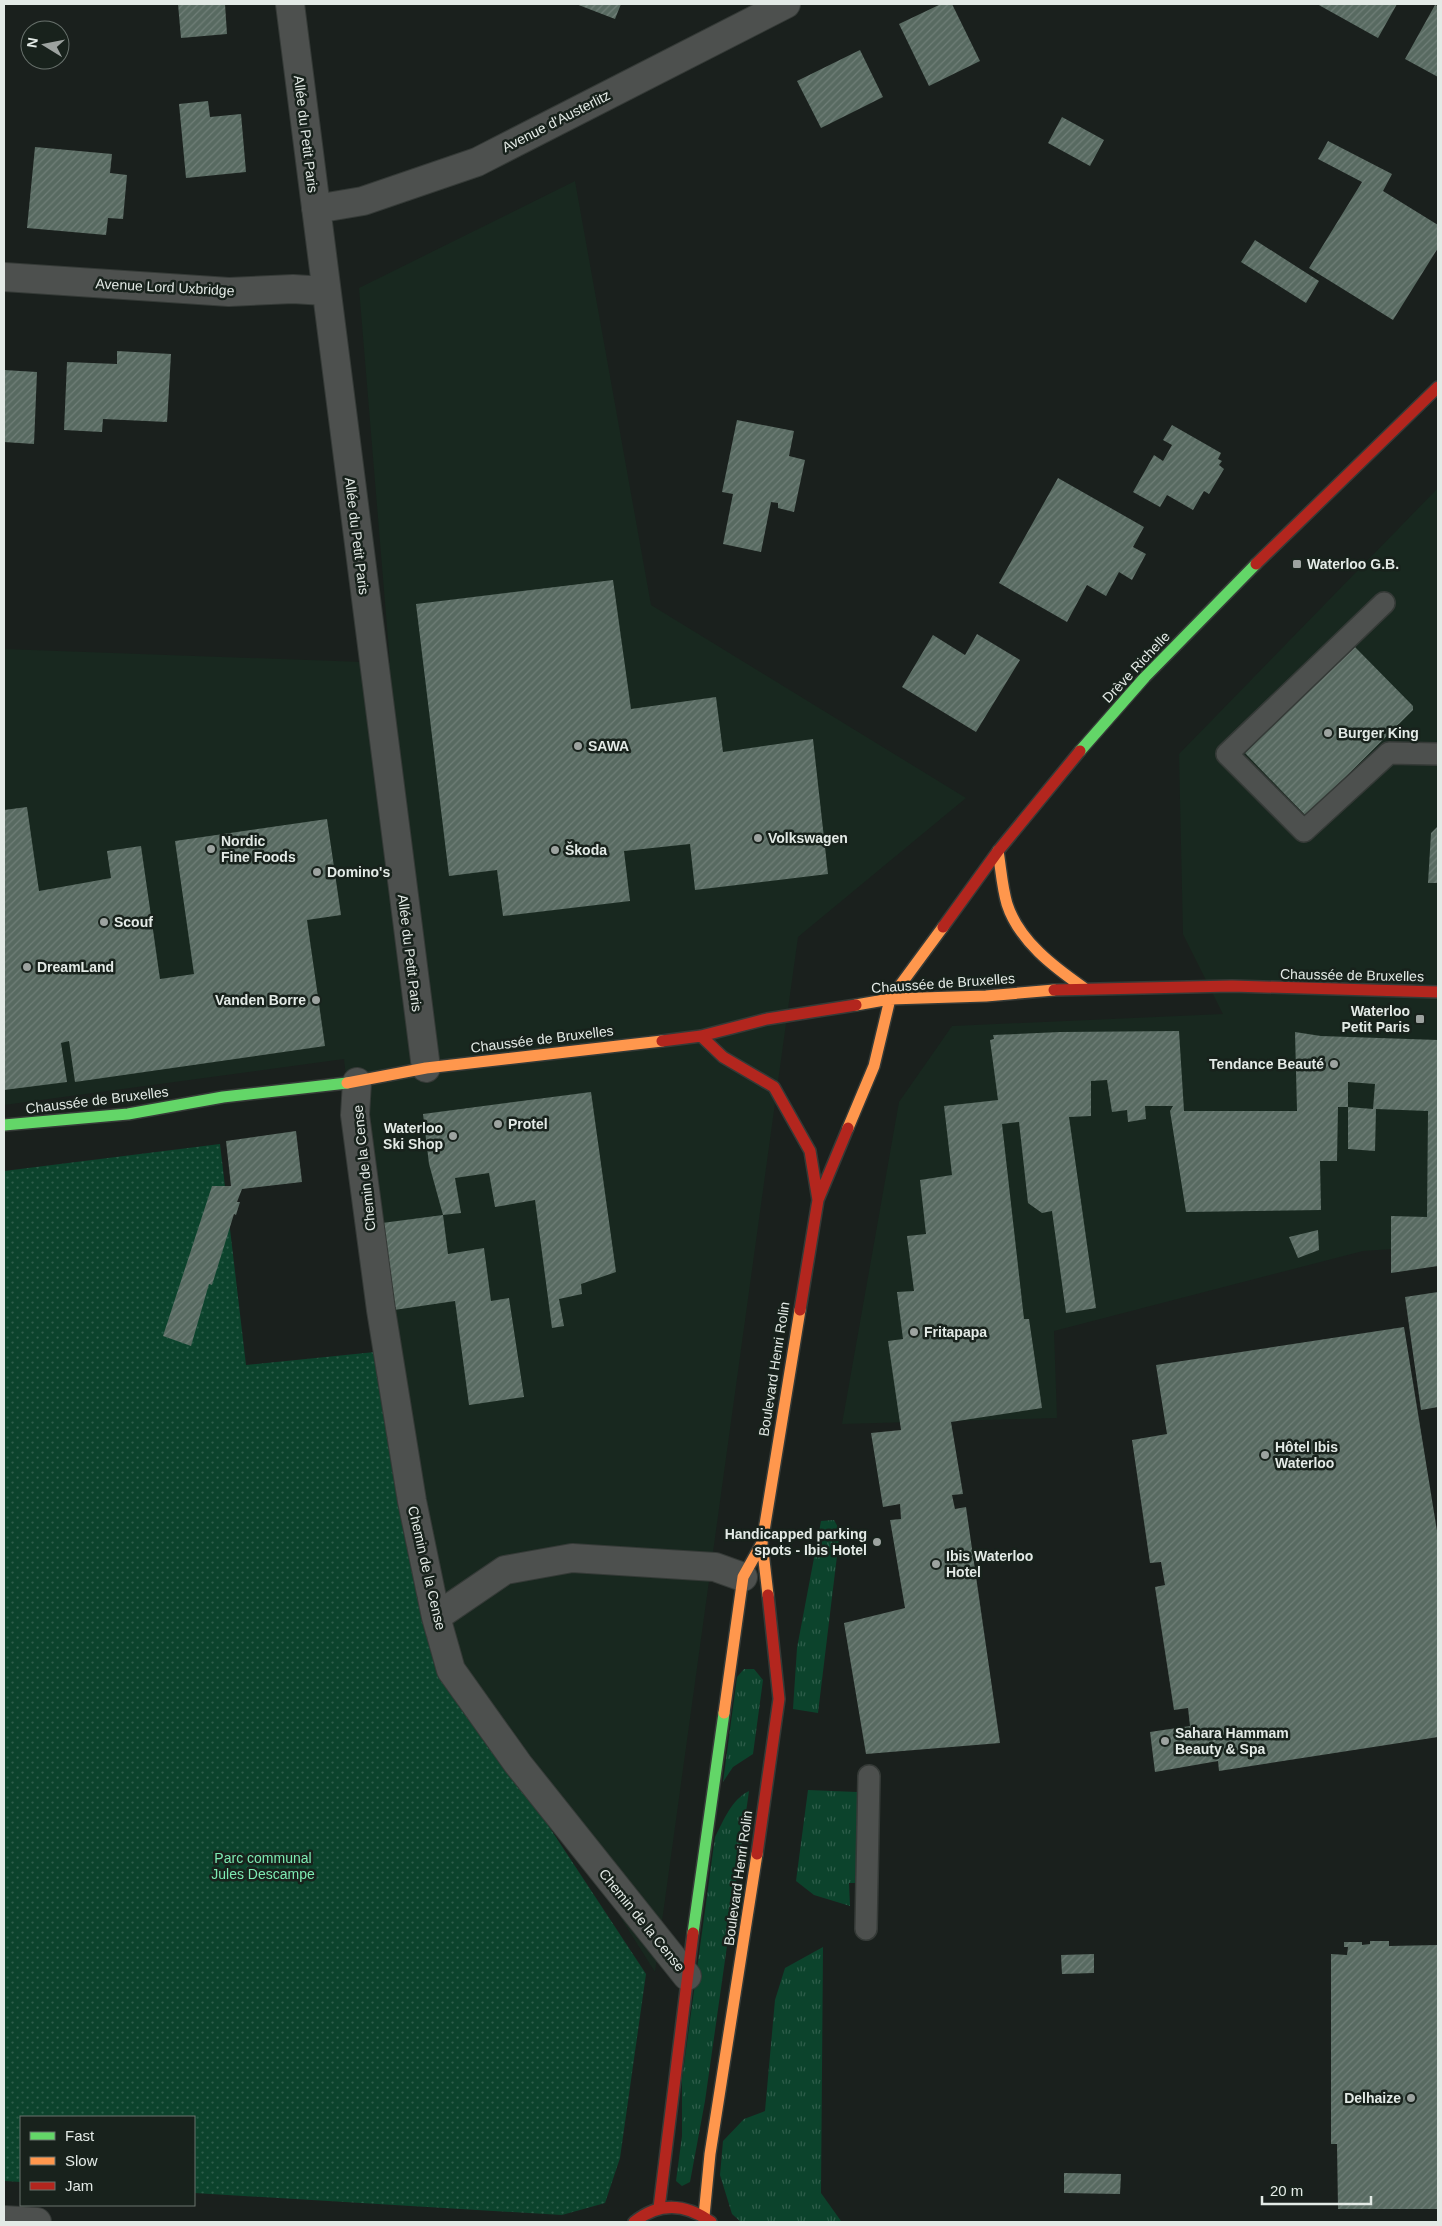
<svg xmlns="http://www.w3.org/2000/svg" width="1442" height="2226" font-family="Helvetica,sans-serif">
	<defs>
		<pattern id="grass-tufts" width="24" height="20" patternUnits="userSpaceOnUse" patternTransform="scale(1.25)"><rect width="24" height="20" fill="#0c432c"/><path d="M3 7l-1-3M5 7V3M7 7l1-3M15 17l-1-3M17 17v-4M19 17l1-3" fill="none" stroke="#2f5e4b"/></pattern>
		<pattern id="park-dots" width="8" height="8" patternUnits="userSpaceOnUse" patternTransform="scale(1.25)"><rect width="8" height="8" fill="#0c432c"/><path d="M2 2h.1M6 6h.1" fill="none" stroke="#2f5e4b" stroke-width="1.8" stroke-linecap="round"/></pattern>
		<pattern id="building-hatch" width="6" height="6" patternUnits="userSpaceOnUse" patternTransform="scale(1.25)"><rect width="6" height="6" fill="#586a61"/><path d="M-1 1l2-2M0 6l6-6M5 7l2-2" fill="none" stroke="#707f78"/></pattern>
	</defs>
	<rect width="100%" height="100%" fill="#1a201d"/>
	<path fill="#18281f" d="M575,181L651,605L966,798L798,937L655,1972L401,1570L344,1059L4,1105V649L390,663L359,288Z
		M1438,488V1246L1363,1251L1054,1331L1057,1418L842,1424L899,1102L952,1026L1223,1014L1183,934L1179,754Z"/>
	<path fill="url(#grass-tufts)" d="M834,1520L840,1531L818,1713L793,1709L797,1648L821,1521Z
		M744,1669H754L763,1680L753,1754L733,1767L723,1782L737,1677Z
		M808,1790L857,1792V1883H849L850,1906L814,1895L796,1881Z
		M749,1791L705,2101L690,2182L682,2186L676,2181L682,2136V2079L715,1837C724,1820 731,1800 749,1791Z
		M823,1947L821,2193L841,2221L849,2222H741L732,2214L720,2175L723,2141L744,2119L765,2111L775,2000L785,1968Z"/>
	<path fill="url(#park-dots)" d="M220,1144L246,1365L375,1352L405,1540L436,1655L646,1974L620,2158L605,2203L562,2215L194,2193V2117H21V2182L4,2181V1171Z"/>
	<path fill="url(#building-hatch)" fill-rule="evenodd" d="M178,4H225L227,34L181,38Z
		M576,4H621L615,19Z
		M941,4H952L980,61L929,86L899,24Z
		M1317,4H1397L1378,38Z
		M1435,5L1438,6V77L1405,59Z
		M860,50L883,97L821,128L797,81Z
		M208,101L210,117L241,114L246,172L186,178L179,104Z
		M1062,117L1104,140L1090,166L1048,143Z
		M1328,141L1392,174L1383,191L1438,225V248L1393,320L1309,268L1362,182L1318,159Z
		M35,147L112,154L110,173L127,175L123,219L108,218L106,235L27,228Z
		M1255,240L1319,281L1306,303L1241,262Z
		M117,351L171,354L167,422L103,419L102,432L64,430L67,362L117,364Z
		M4,370L37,372L34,444L4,442Z
		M737,420L794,431L789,456L805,460L794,512L778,508V503L771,502L761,552L723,544L733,494L722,492Z
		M1172,425L1221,453L1218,459L1222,461L1219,465L1224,469L1209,494L1204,491L1193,510L1167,495L1160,507L1133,492L1154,455L1163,461L1172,445L1163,440Z
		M1058,478L1144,527L1133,547L1146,554L1132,580L1119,572L1106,596L1087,585L1067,622L999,583Z
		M613,580L631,709L716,697L723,752L813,739L828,874L695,890L690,844L624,851L630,901L503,916L497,870L449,876L416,604Z
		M977,634L1020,660L976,732L902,687L933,635L965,655Z
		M1354,646L1413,706V710L1306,816L1245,753Z
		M27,807L39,891L111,878L107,851L141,846L160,979L194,974L175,841L327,819L341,915L307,920L325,1046L75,1082L69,1041L61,1043L67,1082L4,1090V810Z
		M1438,826V883H1428L1431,833Z
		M1179,1031L1184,1111H1297L1295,1032L1321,1036L1438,1040V1266L1391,1273V1216L1427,1217L1428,1111L1376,1109L1375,1151L1348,1149V1107H1338L1337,1161H1320L1321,1210L1186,1212L1170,1111L1173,1106H1145L1146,1119L1128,1122L1127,1110L1112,1112L1107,1080L1091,1081V1116L1069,1117L1096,1308L1066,1313L1052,1211L1042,1213L1028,1203L1019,1122L1002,1124L1024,1319H1029L1042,1408L951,1422L963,1494L952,1495L955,1509L966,1507L1000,1743L866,1754L844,1623L905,1608L890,1520L901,1519L900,1504L883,1507L871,1433L901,1430L888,1341L903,1339L897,1292L914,1291L907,1236L926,1234L920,1180L952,1175L944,1106L998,1100L990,1040L994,1039L993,1035L1060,1032ZM1348,1082L1375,1084L1373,1109L1348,1107Z
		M591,1092L616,1272L581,1284L582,1294L559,1299L564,1326L552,1328L535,1200L495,1207L489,1173L455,1178L461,1213L443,1215L429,1164L423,1114Z
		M296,1131L302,1182L242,1189L237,1202H240L236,1215L234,1214L212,1285L209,1284L191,1346L163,1336L212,1186H231L226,1141Z
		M443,1215L448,1254L484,1248L491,1301L509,1298L524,1397L469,1405L455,1301L394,1310L382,1223Z
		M1318,1230L1319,1250L1298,1258L1289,1237Z
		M1438,1292V1407L1421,1410L1405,1297Z
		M1404,1327L1438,1537V1737L1219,1771L1218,1761L1155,1772L1150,1732L1190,1726L1188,1708L1174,1710L1155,1587L1165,1585L1161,1562L1150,1563L1132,1440L1167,1434L1156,1365Z
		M1370,1941H1389V1946L1438,1945V2209H1338L1337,2144H1331V1954L1347,1955L1348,1947H1344V1942H1362V1945L1370,1944Z
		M1094,1954V1973L1062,1974L1061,1955Z
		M1064,2173L1121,2174L1120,2194L1064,2193Z"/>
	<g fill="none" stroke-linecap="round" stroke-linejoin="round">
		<g stroke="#353a37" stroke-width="24">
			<path id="lane" d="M1384,603L1227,754L1304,831L1389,753L1438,754
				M866,1929L869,1776"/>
		</g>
		<g stroke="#353a37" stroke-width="30">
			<path id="street" d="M290,4L426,1068
				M316,209L363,201L477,162L786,4
				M4,277L229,292L293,289L325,291
				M357,1082L355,1115L381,1310L412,1501L436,1617L451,1670L518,1764L687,1976
				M436,1617L505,1570L572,1558L715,1567L743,1577
				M4,2220L37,2222"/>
		</g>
		<g stroke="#353a37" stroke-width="14">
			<path id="fast" d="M1080,751L1145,677L1256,564
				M4,1125L128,1114L223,1097L347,1083
				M693,1933L724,1713"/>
		</g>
		<g stroke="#353a37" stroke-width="14">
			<path id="slow" d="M998,851C1001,869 1002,887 1007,904C1019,941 1054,967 1084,988
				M856,1005L890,999L986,996L1054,990
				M347,1083L426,1068L662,1041
				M848,1128L874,1066L890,999L943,927
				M768,1595L762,1543L800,1310
				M724,1713L743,1577L762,1543
				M704,2216L710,2154L757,1854"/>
		</g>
		<g stroke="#353a37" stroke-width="14">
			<path id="jam" d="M1256,564L1438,387
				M943,927L998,851L1080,751
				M1054,990L1232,986L1438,992
				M701,1036L723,1057L774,1087L810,1151L818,1200
				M662,1041L701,1036L767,1019L856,1005
				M800,1310L818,1200L848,1128
				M757,1854L779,1699L768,1595
				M659,2208L693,1933
				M634,2222C659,2202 685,2203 711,2222"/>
		</g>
		<use href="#lane" stroke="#4d504e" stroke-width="21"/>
		<use href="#street" stroke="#4d504e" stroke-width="28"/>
		<use href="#fast" stroke="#63d668" stroke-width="11"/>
		<use href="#slow" stroke="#ff974d" stroke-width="11"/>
		<use href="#jam" stroke="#b3261e" stroke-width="11"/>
	</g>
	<g fill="#9da3a0" stroke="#18221c" stroke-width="2">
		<rect x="1292" y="559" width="10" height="10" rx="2.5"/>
		<circle cx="1328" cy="733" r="5"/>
		<circle cx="578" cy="746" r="5"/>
		<circle cx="758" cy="838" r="5"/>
		<circle cx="211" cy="849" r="5"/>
		<circle cx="555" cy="850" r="5"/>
		<circle cx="317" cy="872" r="5"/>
		<circle cx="104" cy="922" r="5"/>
		<circle cx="27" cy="967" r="5"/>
		<circle cx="316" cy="1000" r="5"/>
		<rect x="1415" y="1014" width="10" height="10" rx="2.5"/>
		<circle cx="1334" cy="1064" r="5"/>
		<circle cx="498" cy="1124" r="5"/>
		<circle cx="453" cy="1136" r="5"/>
		<circle cx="914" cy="1332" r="5"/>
		<circle cx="1265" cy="1455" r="5"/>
		<circle cx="877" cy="1542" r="5"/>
		<circle cx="936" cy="1564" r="5"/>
		<circle cx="1165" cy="1741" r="5"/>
		<circle cx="1411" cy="2098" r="5"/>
	</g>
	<g text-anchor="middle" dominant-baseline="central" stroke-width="5" stroke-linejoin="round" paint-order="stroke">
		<g font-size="14" fill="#e3eae6" stroke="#18221c">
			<text transform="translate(556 121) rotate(-27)">Avenue d'Austerlitz</text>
			<text transform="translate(306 134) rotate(83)">Allée du Petit Paris</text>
			<text transform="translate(165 287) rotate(3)">Avenue Lord Uxbridge</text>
			<text transform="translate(357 536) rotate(83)">Allée du Petit Paris</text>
			<text transform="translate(1136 667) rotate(-47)">Drève Richelle</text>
			<text transform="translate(410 953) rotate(83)">Allée du Petit Paris</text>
			<text transform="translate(1352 975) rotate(1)">Chaussée de Bruxelles</text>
			<text transform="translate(943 983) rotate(-4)">Chaussée de Bruxelles</text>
			<text transform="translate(542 1039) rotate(-7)">Chaussée de Bruxelles</text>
			<text transform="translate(97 1100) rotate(-7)">Chaussée de Bruxelles</text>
			<text transform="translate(364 1168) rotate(-96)">Chemin de la Cense</text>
			<text transform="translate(774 1369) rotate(-81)">Boulevard Henri Rolin</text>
			<text transform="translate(427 1568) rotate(77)">Chemin de la Cense</text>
			<text transform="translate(738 1878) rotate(-82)">Boulevard Henri Rolin</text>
			<text transform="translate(642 1920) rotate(51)">Chemin de la Cense</text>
		</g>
		<g font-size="14" font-weight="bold" fill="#e3eae6" stroke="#18221c" text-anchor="start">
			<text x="1307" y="564">Waterloo G.B.</text>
			<text x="1338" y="733">Burger King</text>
			<text x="588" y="746">SAWA</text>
			<text x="768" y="838">Volkswagen</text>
			<text x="221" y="841">Nordic<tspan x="221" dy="16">Fine Foods</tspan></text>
			<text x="565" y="850">Škoda</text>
			<text x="327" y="872">Domino's</text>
			<text x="114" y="922">Scouf</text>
			<text x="37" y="967">DreamLand</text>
			<text x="306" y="1000" text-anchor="end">Vanden Borre</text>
			<text x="1410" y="1011" text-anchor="end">Waterloo<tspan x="1410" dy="16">Petit Paris</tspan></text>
			<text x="1324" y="1064" text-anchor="end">Tendance Beauté</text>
			<text x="508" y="1124">Protel</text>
			<text x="443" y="1128" text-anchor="end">Waterloo<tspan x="443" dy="16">Ski Shop</tspan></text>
			<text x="924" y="1332">Fritapapa</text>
			<text x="1275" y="1447">Hôtel Ibis<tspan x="1275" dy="16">Waterloo</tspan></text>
			<text x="867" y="1534" text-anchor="end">Handicapped parking<tspan x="867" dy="16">spots - Ibis Hotel</tspan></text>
			<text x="946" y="1556">Ibis Waterloo<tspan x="946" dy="16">Hotel</tspan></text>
			<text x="1175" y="1733">Sahara Hammam<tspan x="1175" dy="16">Beauty &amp; Spa</tspan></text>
			<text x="1401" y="2098" text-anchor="end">Delhaize</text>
		</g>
		<g font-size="14" fill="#7eebb3" stroke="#18221c">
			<text x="263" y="1858">Parc communal<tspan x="263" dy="16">Jules Descampe</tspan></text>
		</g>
	</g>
	<rect width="1442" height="2226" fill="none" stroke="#e3eae6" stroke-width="10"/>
	<rect x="20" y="2116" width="175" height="90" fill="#18221c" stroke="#69726d"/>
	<rect x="30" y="2132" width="25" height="8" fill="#63d668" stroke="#69726d"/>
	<text x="65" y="2141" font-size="15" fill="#e3eae6">Fast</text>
	<rect x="30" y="2157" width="25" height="8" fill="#ff974d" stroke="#69726d"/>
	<text x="65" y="2166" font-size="15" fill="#e3eae6">Slow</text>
	<rect x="30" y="2182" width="25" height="8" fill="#b3261e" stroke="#69726d"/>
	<text x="65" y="2191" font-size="15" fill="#e3eae6">Jam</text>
	<g transform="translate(45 45) rotate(280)"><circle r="24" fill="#18221c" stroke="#69726d"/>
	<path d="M0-4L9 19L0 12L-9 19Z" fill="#9da3a0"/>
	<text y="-8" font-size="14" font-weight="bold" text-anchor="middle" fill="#e3eae6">N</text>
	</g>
	<path d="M1262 2196v8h109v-8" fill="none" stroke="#e3eae6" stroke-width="2.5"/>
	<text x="1270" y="2196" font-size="15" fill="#e3eae6" stroke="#18221c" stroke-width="4" paint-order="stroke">20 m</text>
</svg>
